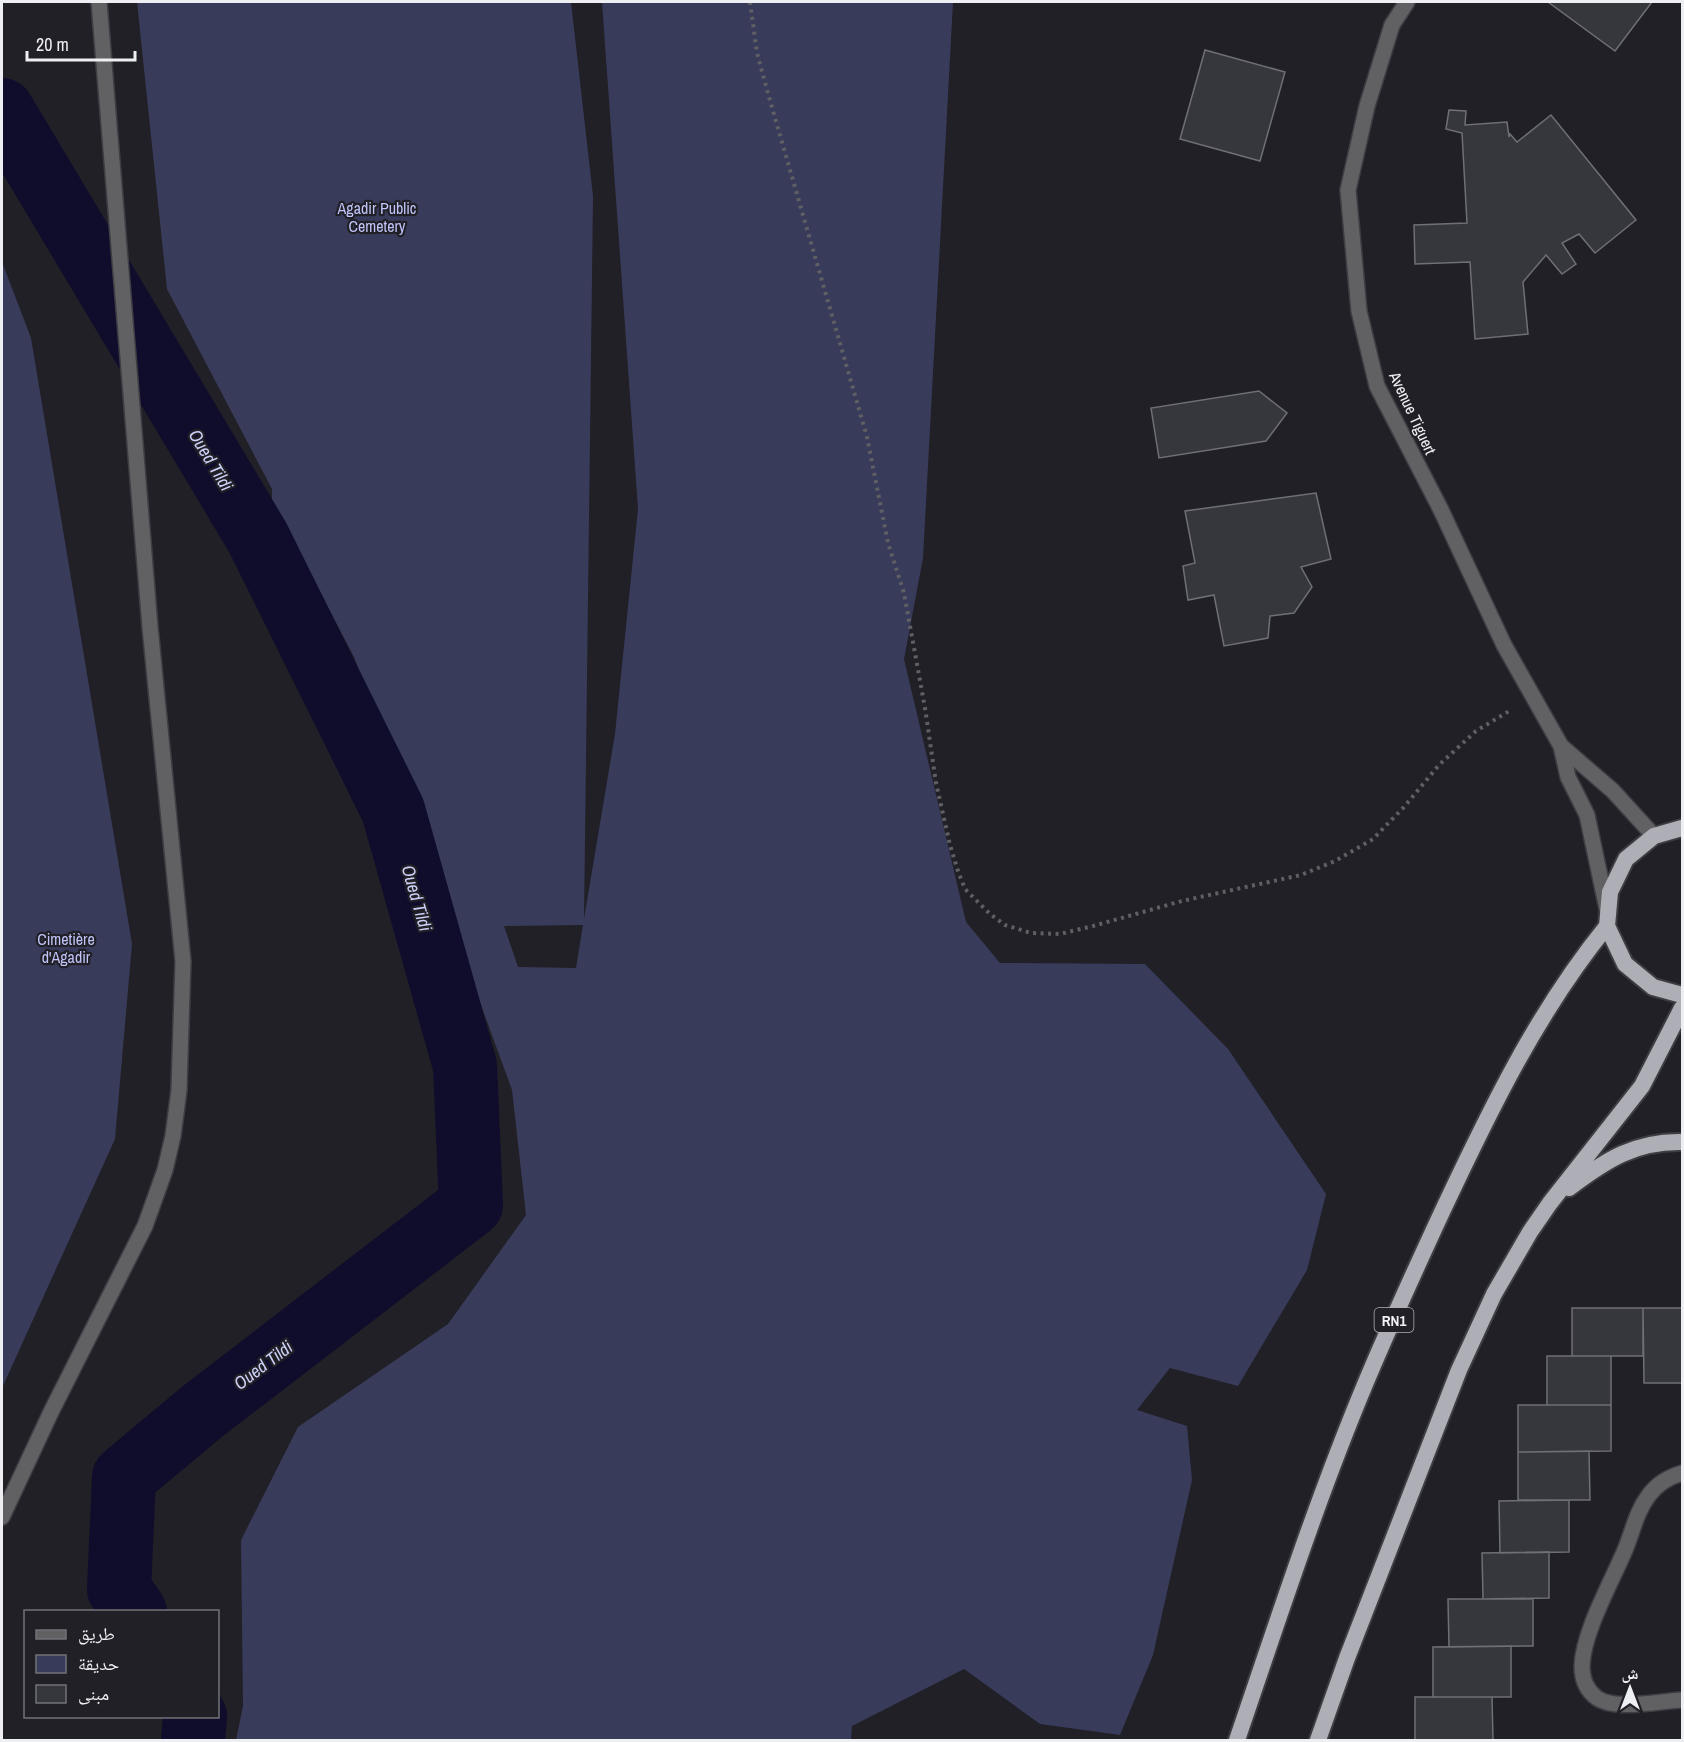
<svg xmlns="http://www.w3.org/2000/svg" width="1684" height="1742" font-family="'Archivo Narrow','Noto Naskh Arabic',sans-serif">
	<rect width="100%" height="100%" fill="#202026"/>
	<path fill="#393b5b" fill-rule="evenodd" d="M137,2H571L593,196L584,919L615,734L638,509L602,2H953L923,558L904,659L966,922L1000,963L1145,964L1228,1049L1326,1194L1307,1270L1238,1386L1170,1368L1137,1410L1187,1426L1192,1480L1153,1655L1120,1735L1040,1724L964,1669L852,1726L851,1740H236L243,1706L241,1540L298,1427L448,1324L526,1215L512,1090L354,657L272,500V489L167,289ZM583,925L576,968L518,967L504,926Z
		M2,262L31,338L132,944L115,1139L2,1388Z"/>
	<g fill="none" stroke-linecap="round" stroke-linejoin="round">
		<path stroke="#0f0c2c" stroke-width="64" d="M2,110L258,538L393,810L465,1066L471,1205L203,1411L124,1477L119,1589L135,1612
			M193,1740L195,1716"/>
	</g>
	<path fill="#36373d" stroke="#6f6f76" stroke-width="1.5" d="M1548,2H1652L1615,51Z
		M1205,50L1285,72L1260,161L1180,139Z
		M1449,110L1466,111L1465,125L1507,122L1509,137L1510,134L1517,142L1551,115L1636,220L1595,253L1579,234L1562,243L1576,264L1562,274L1546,255L1523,282L1528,334L1475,339L1470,262L1415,264L1414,225L1467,223L1462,133L1446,129Z
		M1259,391L1287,413L1266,441L1159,458L1151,408Z
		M1316,493L1331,559L1301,567L1312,587L1294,613L1270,616L1268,638L1224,646L1214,595L1188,600L1183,566L1195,563L1185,511Z
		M1572,1308H1643V1356H1572Z
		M1643,1308H1682V1383H1644Z
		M1547,1356H1611V1405H1547Z
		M1518,1405H1611V1451L1518,1452Z
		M1589,1451L1590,1500H1518V1452Z
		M1569,1500V1552L1500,1553L1499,1501Z
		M1549,1552V1598L1483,1599L1482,1553Z
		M1448,1599H1533V1646L1449,1647Z
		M1511,1646V1697H1433V1647Z
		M1415,1697H1492L1493,1740H1415Z"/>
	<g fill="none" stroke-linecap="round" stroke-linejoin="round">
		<g stroke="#3d3d43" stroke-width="18">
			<path id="service" d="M1682,1473C1669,1477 1657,1484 1649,1495C1636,1512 1633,1531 1625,1550C1612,1581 1583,1632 1582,1666C1582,1678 1586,1690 1597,1698C1615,1711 1660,1701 1682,1700"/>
		</g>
		<g stroke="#3d3d43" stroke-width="18">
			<path id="minor" d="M1407,2L1392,25L1367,106L1348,190L1359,311L1377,386L1441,510L1504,645L1561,746L1568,777L1587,815L1607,909
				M1561,746L1613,791L1654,836
				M2,1517L51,1412L145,1226L165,1170L173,1136L179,1090L183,961L150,627L99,2"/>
		</g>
		<g stroke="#3d3d43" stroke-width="20">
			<path id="trunk" d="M1682,828L1654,836L1626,859L1610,892L1607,926L1625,964L1653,987L1682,995
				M1569,1188C1606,1160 1635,1141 1682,1142
				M1237,1740C1278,1620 1317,1499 1366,1382C1390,1325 1416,1268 1442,1212C1489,1112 1537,1012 1607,926
				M1318,1740L1347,1658L1459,1370L1494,1294L1530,1232L1550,1203L1642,1086L1682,1008"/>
		</g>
		<path stroke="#5f5f64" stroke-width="4" stroke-dasharray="3 4.5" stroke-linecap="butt" d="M750,2L757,53L769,97L867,437L888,543L904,593L925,708L936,783L950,845L958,871L965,889L990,914L1005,925L1031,933L1060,934L1093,926L1182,901L1301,875L1335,861L1373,839L1404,807L1439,765L1476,731L1511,710"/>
		<use href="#service" stroke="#616164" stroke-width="15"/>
		<use href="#minor" stroke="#616164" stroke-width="15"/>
		<use href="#trunk" stroke="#aeafb6" stroke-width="16"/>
	</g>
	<g text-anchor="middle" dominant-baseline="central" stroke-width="4.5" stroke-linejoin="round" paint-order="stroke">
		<rect fill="#202026" stroke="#b0b1b6" stroke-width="1.5" x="1374.5" y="1308" width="39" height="24" rx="4.5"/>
		<g font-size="15" font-weight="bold" fill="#eeeff3">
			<text x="1394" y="1320">RN1</text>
		</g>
		<g font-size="16" fill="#c0c4f9" stroke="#202026">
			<text x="377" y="208">Agadir Public<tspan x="377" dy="18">Cemetery</tspan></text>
			<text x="66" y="939">Cimetière<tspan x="66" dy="18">d'Agadir</tspan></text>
		</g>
		<g font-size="16" fill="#eeeff3" stroke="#202026">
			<text transform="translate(1413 413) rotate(65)">Avenue Tiguert</text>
		</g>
		<g font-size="18" font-style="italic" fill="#cdd0f8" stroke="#202026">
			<text transform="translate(211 460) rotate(59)">Oued Tildi</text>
			<text transform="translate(417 898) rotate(74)">Oued Tildi</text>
			<text transform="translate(263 1365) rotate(-37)">Oued Tildi</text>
		</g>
	</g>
	<rect width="1684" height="1742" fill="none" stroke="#eeeff3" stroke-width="6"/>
	<rect x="24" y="1610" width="195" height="108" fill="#202026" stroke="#727378" stroke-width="1.5"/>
	<rect x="36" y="1630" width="30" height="9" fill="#616164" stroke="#727378" stroke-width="1.5"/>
	<text x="78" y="1640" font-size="18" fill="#eeeff3">طريق</text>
	<rect x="36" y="1655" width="30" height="18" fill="#393b5b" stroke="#727378" stroke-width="1.5"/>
	<text x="78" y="1670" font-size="18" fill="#eeeff3">حديقة</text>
	<rect x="36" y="1685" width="30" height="18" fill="#36373d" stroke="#727378" stroke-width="1.5"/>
	<text x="78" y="1700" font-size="18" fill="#eeeff3">مبنى</text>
	<g transform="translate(1630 1688)" stroke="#202026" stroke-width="4.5" paint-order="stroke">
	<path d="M0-4.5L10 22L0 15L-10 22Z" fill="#eeeff3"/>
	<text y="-9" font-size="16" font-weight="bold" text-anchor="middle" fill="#eeeff3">ش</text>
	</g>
	<path d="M27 51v9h108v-9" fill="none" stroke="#eeeff3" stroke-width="3"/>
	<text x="36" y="51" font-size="18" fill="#eeeff3" stroke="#202026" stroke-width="4.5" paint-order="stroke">20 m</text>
</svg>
